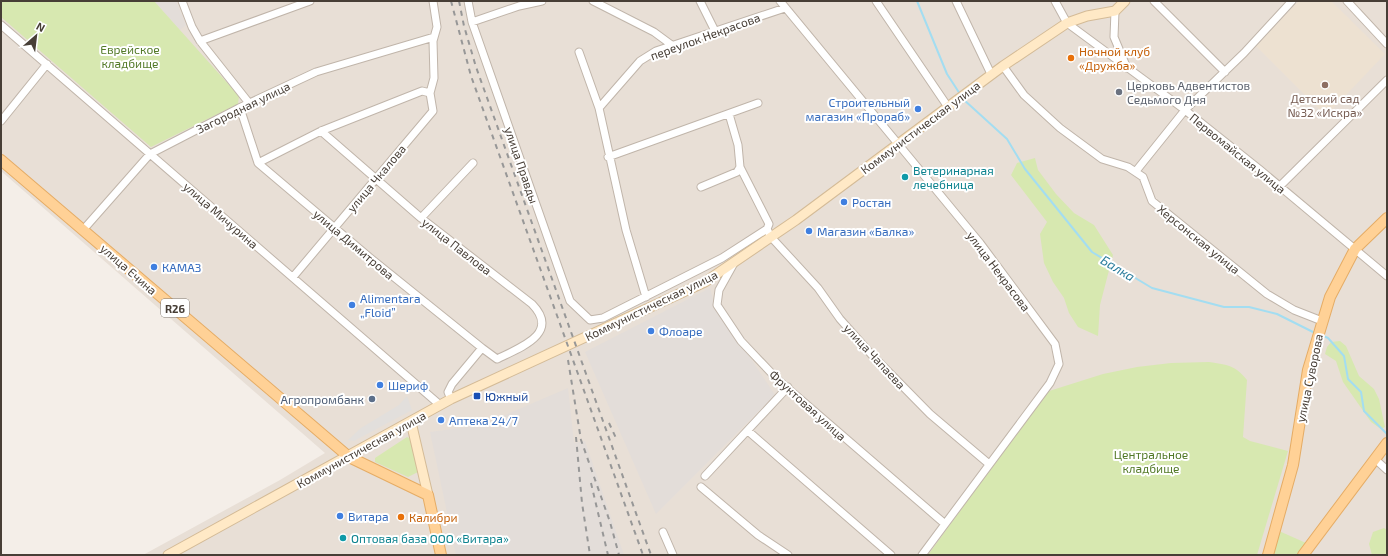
<svg xmlns="http://www.w3.org/2000/svg" width="1388" height="556" font-family="'Exo 2',sans-serif">
	<rect width="100%" height="100%" fill="#f4eee8"/>
	<path fill="#e8dfd6" d="M1,1H1387V555H143L280,480L325,453L1,171Z"/>
	<path fill="#e3ddd9" d="M154,1H176L186,25L180,30Z
		M710,288L714,303L775,395L656,514L585,352Z
		M568,388L574,443L585,441L624,555H456L430,432L482,425Z"/>
	<path fill="#ede1d1" d="M1299,1H1331L1385,54L1326,116L1256,46Z"/>
	<path fill="#d7e8b0" d="M1,1H154L239,96L238,104L151,147L1,17Z
		M1035,158L1038,170L1056,194L1074,213L1094,225L1113,255L1100,305L1098,336L1078,327L1069,313L1064,298L1053,282L1044,263L1040,234L1047,222L1011,175L1017,163Z
		M1340,341L1346,346L1359,376L1374,389L1379,399L1385,427L1381,429L1371,422L1343,382L1336,361L1325,354L1327,347L1331,342Z
		M1209,362C1228,365 1235,365 1247,380L1243,437L1250,441L1288,451L1257,555H928L1046,392L1103,374L1137,367L1171,363Z
		M407,437L411,439L418,472L408,477L375,462V458Z
		M1384,528L1387,530V555H1372L1369,544L1373,532Z
		M1279,531L1306,543L1298,555H1274Z"/>
	<path fill="#e2dfdc" d="M407,396L412,410L354,441L348,440L361,428L399,405Z"/>
	<g fill="none" stroke-linecap="round" stroke-linejoin="round">
		<path stroke="#a3ddf1" stroke-width="2" d="M917,1L947,74L960,94
			M963,99L1007,139L1025,169L1092,252L1152,288L1224,307H1249L1277,314L1315,333
			M1321,335L1328,338L1344,356L1348,379L1361,392L1364,411L1387,434"/>
		<g stroke="#c0b5aa" stroke-width="9">
			<path id="street" d="M182,1L192,27L200,41L249,103
				M468,1L472,22L570,301L590,320L603,318L722,258L767,229L771,237L818,288L840,319L871,354L930,414L989,464
				M593,1L654,32L673,46
				M700,1L715,31
				M780,1L980,243L1055,344L1059,364L1050,383L922,555
				M876,1L948,107
				M956,1L991,74
				M1055,1L1067,23L1185,110L1259,169L1387,276
				M1154,1L1225,72
				M1347,1L1387,44
				M1115,11L1114,37L1127,68
				M472,22L519,6L542,1
				M1,25L440,405
				M200,41L310,1
				M579,52L599,108L626,230L646,297
				M1003,66L1024,95L1060,128L1102,159L1128,167L1143,177L1152,201L1267,294L1294,310L1322,321
				M430,93L434,78L433,41L437,27L433,1
				M240,108L258,163L369,257L482,348L497,359C519,348 561,334 532,304L421,218L321,131
				M599,108L640,61L656,51L785,8
				M1,121L47,64
				M608,157L758,103
				M258,163L321,131L422,91L430,93
				M740,167L769,224L767,229
				M1136,171L1185,110L1244,53L1292,1
				M701,187L737,172L740,167L738,145L729,114
				M1279,187L1387,80
				M421,218L473,163
				M83,230L150,154L239,108L316,72L434,37
				M734,263L719,290L717,305L741,341L778,380L945,524
				M293,277L433,111L430,93
				M451,399L448,392L452,384L482,348
				M748,431L891,555
				M1375,459L1387,470
				M705,476L788,387
				M701,487L758,535L788,555
				M663,532L673,555"/>
		</g>
		<g stroke="#d4bb97" stroke-width="11">
			<path id="secondary" d="M411,422L428,495
				M168,555L451,399L705,282L796,220L1003,66L1067,23L1087,16L1115,11L1125,1"/>
		</g>
		<g stroke="#e5ac65" stroke-width="12">
			<path id="primary" d="M1,160L349,457L428,495L441,555
				M1268,555L1293,465L1308,370L1330,297L1355,249L1387,218
				M1303,555L1387,443"/>
		</g>
		<use href="#street" stroke="#fff" stroke-width="7"/>
		<use href="#secondary" stroke="#ffe9c6" stroke-width="9"/>
		<use href="#primary" stroke="#ffd196" stroke-width="10"/>
		<path stroke="#979797" stroke-width="2" stroke-dasharray="5 5" stroke-linecap="butt" d="M451,1L471,76L643,555
			M459,1L464,26L476,67L651,555
			M568,360L581,440L610,522L619,555
			M609,423L616,438
			M576,437L582,503L590,555
			M591,483L608,555"/>
	</g>
	<g fill="#e8710a" stroke="#fff" stroke-width="1.5">
		<circle cx="1071" cy="58" r="4"/>
		<circle cx="401" cy="517" r="4"/>
	</g>
	<circle fill="#8d6e63" stroke="#fff" stroke-width="1.5" cx="1325" cy="85" r="4"/>
	<circle fill="#6b7280" stroke="#fff" stroke-width="1.5" cx="1119" cy="92" r="4"/>
	<g fill="#3f7fe0" stroke="#fff" stroke-width="1.5">
		<circle cx="918" cy="109" r="4"/>
		<circle cx="844" cy="202" r="4"/>
		<circle cx="809" cy="231" r="4"/>
		<circle cx="154" cy="267" r="4"/>
		<circle cx="352" cy="305" r="4"/>
		<circle cx="651" cy="331" r="4"/>
		<circle cx="380" cy="385" r="4"/>
		<circle cx="441" cy="420" r="4"/>
		<circle cx="340" cy="516" r="4"/>
	</g>
	<g fill="#0f9aa8" stroke="#fff" stroke-width="1.5">
		<circle cx="905" cy="177" r="4"/>
		<circle cx="343" cy="538" r="4"/>
	</g>
	<rect fill="#1a4fb4" stroke="#fff" stroke-width="1.5" x="473" y="392" width="8" height="8" rx="2"/>
	<circle fill="#5c6f8a" stroke="#fff" stroke-width="1.5" cx="372" cy="399" r="4"/>
	<g text-anchor="middle" dominant-baseline="central" stroke-width="4" stroke-linejoin="round" paint-order="stroke">
		<rect fill="#fff" stroke="#7e7872" stroke-width="1" x="161" y="299" width="28" height="18" rx="3"/>
		<g font-size="11" font-weight="bold" fill="#473e36">
			<text x="175" y="308">R26</text>
		</g>
		<g font-size="12" fill="#473e36" stroke="#fff">
			<text transform="translate(705 36) rotate(-20)">переулок Некрасова</text>
			<text transform="translate(243 107) rotate(-26)">Загородная улица</text>
			<text transform="translate(920 127) rotate(-37)">Коммунистическая улица</text>
			<text transform="translate(1238 153) rotate(39)">Первомайская улица</text>
			<text transform="translate(522 165) rotate(71)">улица Правды</text>
			<text transform="translate(376 178) rotate(-50)">улица Чкалова</text>
			<text transform="translate(221 215) rotate(41)">улица Мичурина</text>
			<text transform="translate(1199 239) rotate(39)">Херсонская улица</text>
			<text transform="translate(354 244) rotate(40)">улица Димитрова</text>
			<text transform="translate(457 246) rotate(38)">улица Павлова</text>
			<text transform="translate(129 269) rotate(41)">улица Ечина</text>
			<text transform="translate(999 271) rotate(53)">улица Некрасова</text>
			<text transform="translate(651 305) rotate(-26)">Коммунистическая улица</text>
			<text transform="translate(875 356) rotate(47)">улица Чапаева</text>
			<text transform="translate(1309 378) rotate(-78)">улица Суворова</text>
			<text transform="translate(808 405) rotate(42)">Фруктовая улица</text>
			<text transform="translate(361 449) rotate(-29)">Коммунистическая улица</text>
		</g>
		<g font-size="12" fill="#537a28" stroke="#fff">
			<text x="130" y="49">Еврейское<tspan x="130" dy="14">кладбище</tspan></text>
			<text x="1151" y="454">Центральное<tspan x="1151" dy="14">кладбище</tspan></text>
		</g>
		<g font-size="12" fill="#c56008" stroke="#fff" text-anchor="start">
			<text x="1079" y="51">Ночной клуб<tspan x="1079" dy="14">«Дружба»</tspan></text>
			<text x="409" y="517">Калибри</text>
		</g>
		<g font-size="12" fill="#5b616d" stroke="#fff" text-anchor="start">
			<text x="1127" y="85">Церковь Адвентистов<tspan x="1127" dy="14">Седьмого Дня</tspan></text>
		</g>
		<g font-size="12" fill="#785e54" stroke="#fff">
			<text x="1325" y="98">Детский сад<tspan x="1325" dy="14">№32 «Искра»</tspan></text>
		</g>
		<g font-size="12" fill="#366cbe" stroke="#fff" text-anchor="start">
			<text x="910" y="102" text-anchor="end">Строительный<tspan x="910" dy="14">магазин «Прораб»</tspan></text>
			<text x="852" y="202">Ростан</text>
			<text x="817" y="231">Магазин «Балка»</text>
			<text x="162" y="267">КАМАЗ</text>
			<text x="360" y="298">Alimentara<tspan x="360" dy="14">„Floid”</tspan></text>
			<text x="659" y="331">Флоаре</text>
			<text x="388" y="385">Шериф</text>
			<text x="449" y="420">Аптека 24/7</text>
			<text x="348" y="516">Витара</text>
		</g>
		<g font-size="12" fill="#0d838f" stroke="#fff" text-anchor="start">
			<text x="913" y="170">Ветеринарная<tspan x="913" dy="14">лечебница</tspan></text>
			<text x="351" y="538">Оптовая база ООО «Витара»</text>
		</g>
		<g font-size="12" fill="#164399" stroke="#fff" text-anchor="start">
			<text x="485" y="396">Южный</text>
		</g>
		<g font-size="12" fill="#4e5e75" stroke="#fff" text-anchor="end">
			<text x="364" y="399">Агропромбанк</text>
		</g>
		<g font-size="13" font-style="italic" fill="#2a7c9c" stroke="#fff">
			<text transform="translate(1118 268) rotate(31)">Балка</text>
		</g>
	</g>
	<rect width="1388" height="556" fill="none" stroke="#473e36" stroke-width="4"/>
	<g transform="translate(36 36) rotate(28)" stroke="#ffffff" stroke-width="3" paint-order="stroke">
	<path d="M0-3L7 15L0 10L-7 15Z" fill="#473e36"/>
	<text y="-6" font-size="11" font-weight="bold" text-anchor="middle" fill="#473e36">N</text>
	</g>
</svg>
